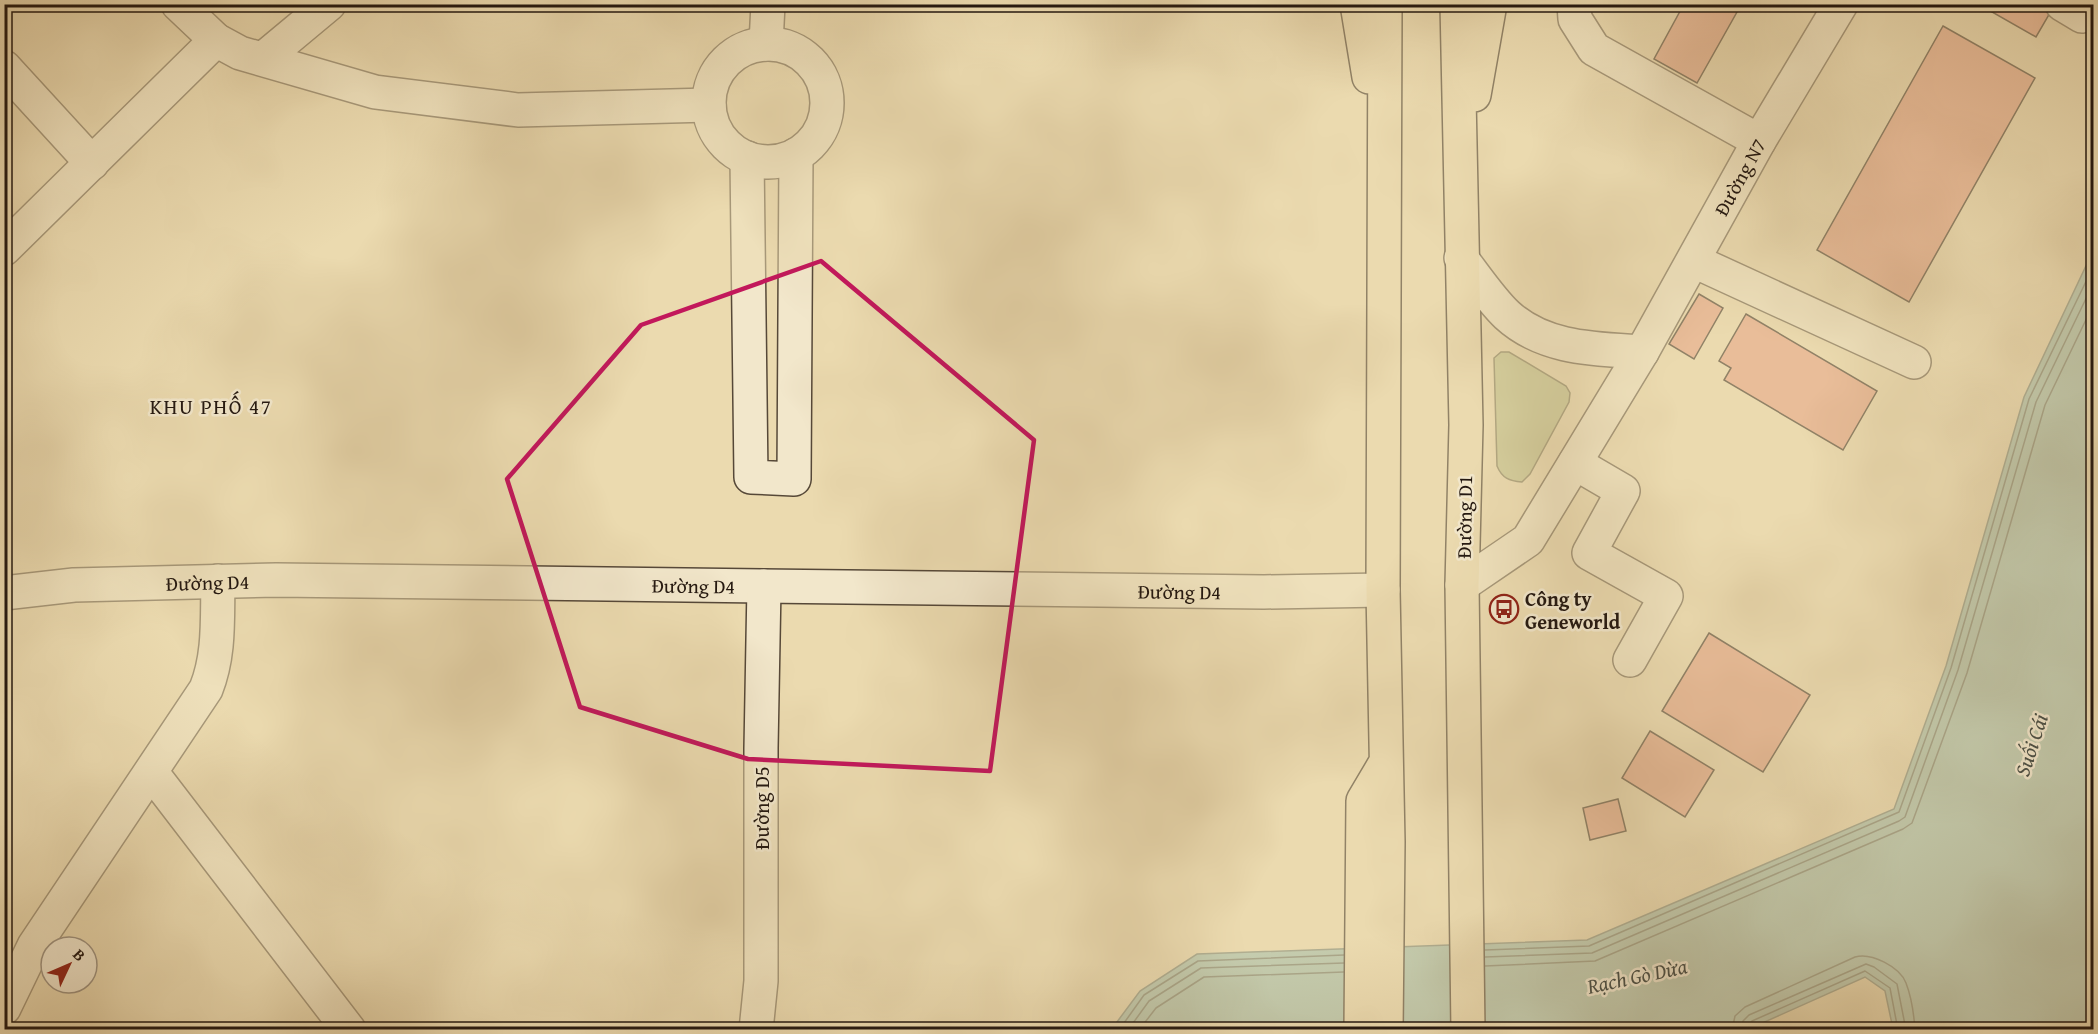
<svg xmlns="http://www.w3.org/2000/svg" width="2098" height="1034" font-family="'Gentium Book Plus',serif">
	<rect width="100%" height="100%" fill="#ebdaaf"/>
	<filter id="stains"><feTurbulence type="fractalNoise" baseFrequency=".00333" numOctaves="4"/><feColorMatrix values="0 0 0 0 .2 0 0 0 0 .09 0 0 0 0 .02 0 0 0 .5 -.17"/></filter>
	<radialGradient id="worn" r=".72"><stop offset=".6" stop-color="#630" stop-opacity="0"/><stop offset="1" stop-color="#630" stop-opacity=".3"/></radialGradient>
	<path fill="#bbbe88" stroke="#706b4c" stroke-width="1.5" d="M1501,352H1509L1566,386L1570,393L1569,402L1530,474L1522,482C1509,481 1502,478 1497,466L1494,358Z"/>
	<path fill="#98baad" stroke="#6a796e" stroke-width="1.5" d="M2093,251V1029H1893L1885,991L1865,977L1749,1029L1111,1030L1140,991L1197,954L1587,940L1894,809L1946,666L2024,397Z"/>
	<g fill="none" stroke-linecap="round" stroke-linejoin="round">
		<path stroke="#5e695e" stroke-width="1.5" d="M1485,950L1589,946L1899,812L1951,668L2029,399L2094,265
			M1485,957L1592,953L1899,821L1905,817L1958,670L2036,402L2094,282
			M1485,966L1595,961L1903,829L1912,823L1967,673L2045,405L2094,303
			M1119,1030L1144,995L1198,961L1344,955
			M1128,1030L1149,1001L1201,968L1344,963
			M1139,1030L1156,1008L1204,977L1344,972
			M1732,1030L1735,1016L1745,1007L1855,957C1871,952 1900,967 1906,983C1911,996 1914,1015 1915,1030
			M1741,1030L1743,1021L1749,1015L1866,964L1874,967L1897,984L1906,1030
			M1748,1030L1749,1025L1752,1021L1865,971L1890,988L1898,1030"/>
	</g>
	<path fill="#e6997f" stroke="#241810" stroke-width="1.5" d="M1684,4H1724L1737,12L1697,83L1654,59Z
		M1978,4H2051L2054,6L2036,37Z
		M1943,26L2035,78L1909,302L1817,250Z
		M1699,294L1723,308L1694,359L1669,344Z
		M1746,314L1877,391L1843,450L1724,380L1731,368L1719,361Z
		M1709,633L1810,695L1763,772L1662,711Z
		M1650,731L1714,770L1685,817L1622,778Z
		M1618,799L1626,831L1590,840L1583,808Z"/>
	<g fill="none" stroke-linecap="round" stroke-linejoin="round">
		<g stroke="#564838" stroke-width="36">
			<g id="minor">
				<path d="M178,4L216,40L240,53L375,92L518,110L709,105"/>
				<path d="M1574,4L1575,19L1594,49L1759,141"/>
				<path d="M2062,4L2082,16L2094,14"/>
				<path d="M766,44L768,4"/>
				<circle cx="768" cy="103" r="59"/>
				<path d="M263,59L329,4"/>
				<path d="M4,67L92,163"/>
				<path d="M747,158L751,477L794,479L796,155"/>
				<path d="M4,249L216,40"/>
				<path d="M1461,258C1475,276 1491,300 1507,315C1544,349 1595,349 1642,352"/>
				<path d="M1694,261L1914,362"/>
				<path d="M1575,463L1623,491L1589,553L1666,596L1630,660"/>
				<path id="s1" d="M1462,585L1528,540L1642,352L1759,141L1841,4"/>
				<path id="s2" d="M4,593L74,585L276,580L1264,592L1383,590"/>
				<path d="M152,773L349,1030"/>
				<path d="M4,1008L34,946L206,689C220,654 217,618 218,581"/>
				<path d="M756,1030L761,981V748L764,586"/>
			</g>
		</g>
		<g stroke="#241810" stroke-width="36">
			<path id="major" d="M1357,4L1369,77
				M1385,4L1383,590L1388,842L1386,1030
				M1457,4L1466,425L1462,585L1468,1030
				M1474,95L1490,4
				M1361,1030L1363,801L1386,762"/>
		</g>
		<use href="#minor" stroke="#f2e7cb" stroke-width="33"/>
		<use href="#major" stroke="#ebdaaf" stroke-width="33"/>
	</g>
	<path d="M0 0H2098V1034H0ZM821,261L1034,440L990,771L748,759L580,707L507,479L641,325Z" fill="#ebdaaf" fill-opacity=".55" fill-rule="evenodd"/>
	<path fill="none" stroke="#c2185b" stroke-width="4.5" stroke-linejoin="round" d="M821,261L1034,440L990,771L748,759L580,707L507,479L641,325Z"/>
	<defs>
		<g id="bus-ring" transform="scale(1.5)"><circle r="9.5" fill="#f2e7cb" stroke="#8f2418" stroke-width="1.5"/><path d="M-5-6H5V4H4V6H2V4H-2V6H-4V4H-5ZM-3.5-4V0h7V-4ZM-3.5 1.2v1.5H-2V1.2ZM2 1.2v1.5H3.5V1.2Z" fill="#8f2418"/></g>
	</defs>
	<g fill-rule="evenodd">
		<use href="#bus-ring" x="1504" y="609"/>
	</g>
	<g text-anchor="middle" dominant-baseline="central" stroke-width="5" stroke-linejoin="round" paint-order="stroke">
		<g font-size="20" fill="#241810" stroke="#f2e7cb">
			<text stroke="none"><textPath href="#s1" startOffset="500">Đường N7</textPath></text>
			<text transform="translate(1464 517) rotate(-89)">Đường D1</text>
			<text stroke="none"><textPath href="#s2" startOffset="204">Đường D4</textPath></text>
			<text stroke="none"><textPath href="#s2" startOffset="690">Đường D4</textPath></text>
			<text stroke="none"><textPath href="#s2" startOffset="1176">Đường D4</textPath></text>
			<text transform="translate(761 808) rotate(-90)">Đường D5</text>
		</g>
		<g font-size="20" font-weight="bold" fill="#241810" stroke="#f2e7cb" text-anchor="start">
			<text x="1525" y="598">Công ty<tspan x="1525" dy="23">Geneworld</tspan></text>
		</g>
		<g font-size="21" letter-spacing="1.5" fill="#241810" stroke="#f2e7cb">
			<text x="211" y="406">KHU PHỐ 47</text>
		</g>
		<g font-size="21" font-style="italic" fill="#4d5147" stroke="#f2e7cb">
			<text transform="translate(2031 745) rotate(-72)">Suối Cái</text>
			<text transform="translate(1637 976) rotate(-12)">Rạch Gò Dừa</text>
		</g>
	</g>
	<rect width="2098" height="1034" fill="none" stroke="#ebdaaf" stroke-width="24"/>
	<rect x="6" y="6" width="2086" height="1022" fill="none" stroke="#241810" stroke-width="3"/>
	<rect x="12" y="12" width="2074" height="1010" fill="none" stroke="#241810" stroke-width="1.5"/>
	<g transform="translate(69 965) rotate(46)"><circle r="28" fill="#f2e7cb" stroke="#a09480" stroke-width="1.5"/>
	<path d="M0-4.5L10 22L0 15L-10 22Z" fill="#8f2418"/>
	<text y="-9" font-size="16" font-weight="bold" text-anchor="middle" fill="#241810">B</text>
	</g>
	<rect width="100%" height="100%" filter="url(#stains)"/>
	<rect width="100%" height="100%" fill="url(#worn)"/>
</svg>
